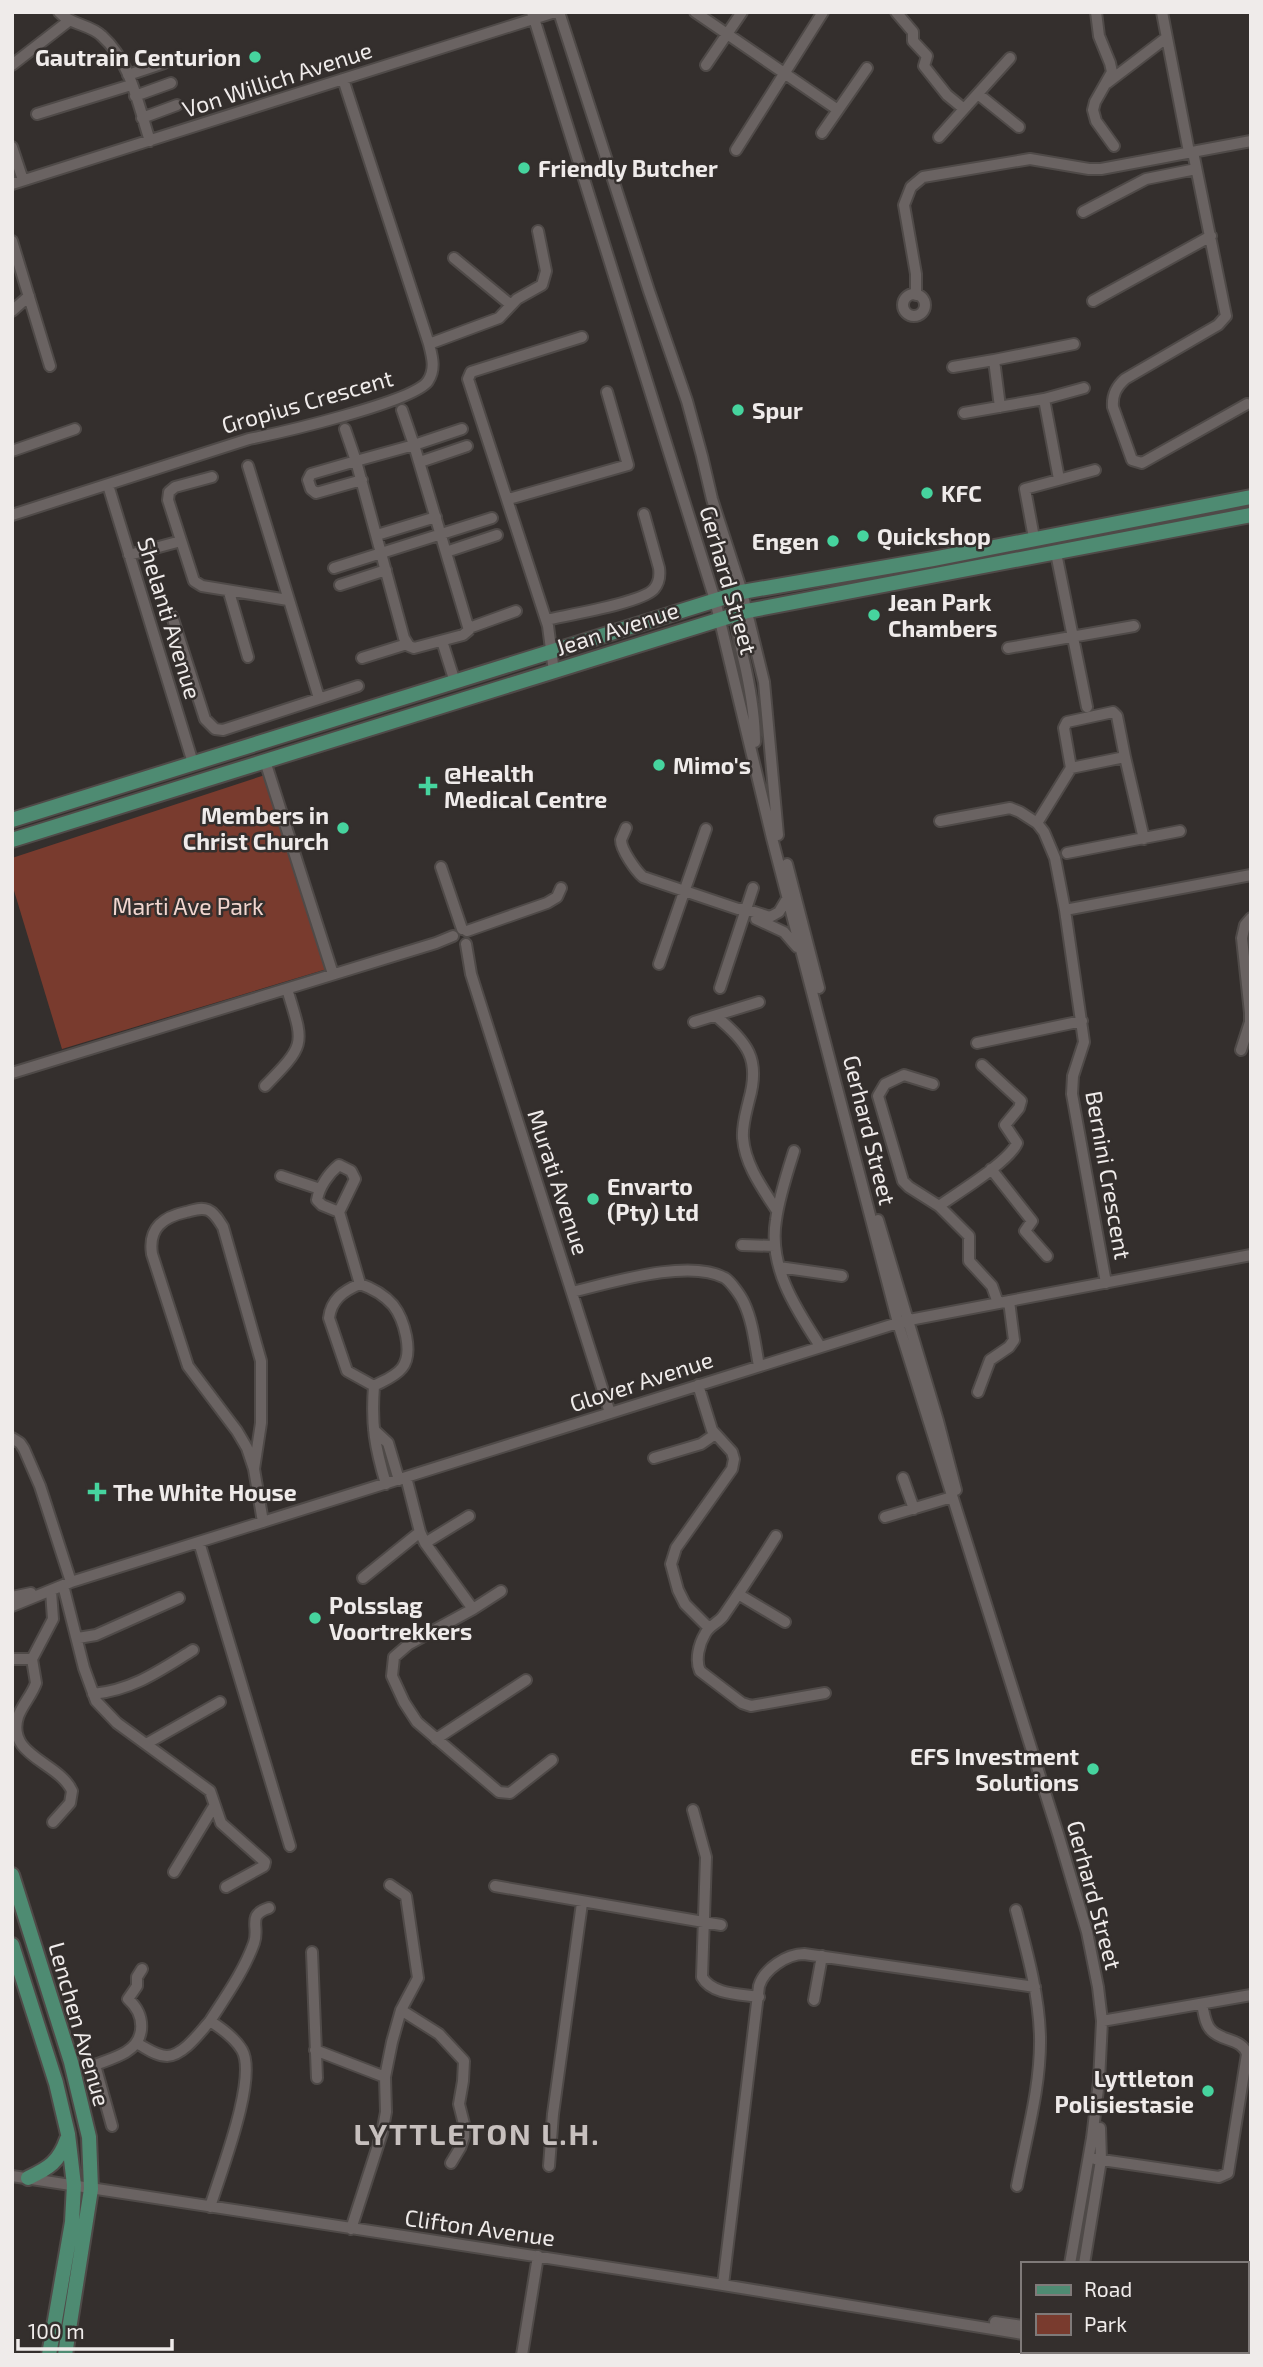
<svg xmlns="http://www.w3.org/2000/svg" width="1263" height="2367" font-family="'Exo 2',sans-serif">
	<rect width="100%" height="100%" fill="#342f2d"/>
	<path fill="#793b2e" d="M265,775L327,969L62,1049L12,884V858Z"/>
	<g fill="none" stroke-linecap="round" stroke-linejoin="round">
		<g stroke="#4f4a48" stroke-width="14">
			<path id="minor" d="M59,12C70,25 90,24 102,36C131,62 138,105 150,141
				M532,12L715,600L772,838L898,1323L1059,1837L1087,1932L1098,1987L1102,2021L1099,2081L1092,2138L1070,2264
				M559,12L649,291L687,401L702,456L712,499L742,592L764,682L778,835
				M695,12L838,110
				M896,12L913,32V41L927,56L924,66L947,95L964,109L1010,58
				M1096,12L1099,36L1110,63L1112,72L1095,102L1093,110L1096,121L1114,146
				M1162,12L1189,152
				M12,65L70,20
				M706,65L742,12
				M128,75L164,63
				M1107,83L1166,38
				M978,94L1019,127
				M135,96L171,83
				M37,114L131,85
				M142,118L177,105
				M822,133L867,68
				M939,137L964,109
				M12,147L23,180
				M736,150L823,12
				M1193,152L1226,316L1218,325L1125,379C1116,387 1112,395 1113,407L1132,460L1142,463L1247,404
				M12,184L555,12
				M1083,212L1146,179L1196,169
				M12,241L50,366
				M454,258L511,305
				M903 305a11 11 0 1 1 22 0a11 11 0 1 1-22 0Z
				M916,295V274L904,205L911,187L923,177L1030,159L1089,169H1101L1251,141
				M1093,301L1211,236
				M12,311L29,296
				M429,344L499,318L517,299L542,285L546,271L538,231
				M953,367L994,360
				M1000,407L994,360L1074,344
				M402,410L414,445L462,429
				M964,413L1044,399
				M345,429L356,461L311,474L308,480L311,489L316,493L362,480
				M414,445L469,630L463,635L414,648L409,646L404,638L356,461Z
				M12,451L75,429
				M420,462L467,446
				M248,466L319,698
				M212,477L175,487L169,492L168,500L194,581L202,586L288,600
				M1059,479L1044,399L1084,388
				M108,485L193,763
				M509,499L628,465L607,392
				M12,515L249,439C279,433 414,402 428,381C436,369 432,356 429,344L343,79
				M377,535L436,517
				M1034,538L1025,489L1095,470
				M446,552L497,535
				M1056,553L1087,707
				M129,555L181,541
				M334,568L492,518
				M340,585L386,570
				M229,592L248,657
				M737,610C735,630 742,651 746,670C751,694 755,718 755,742
				M172,616L205,719L215,729L223,730L358,686
				M546,620C567,615 642,603 654,589C659,583 660,575 659,568L644,514
				M469,628L516,611
				M442,641L455,682
				M1008,648L1134,626
				M362,658L407,644
				M554,672L548,626L468,379L471,372L582,337
				M265,761L333,974
				M1071,768L1125,757L1144,839
				M940,821L1010,808L1020,812L1037,823L1044,832L1055,858L1065,910L1084,1042L1073,1076L1072,1094L1106,1283
				M1037,823L1071,768L1064,728L1067,722L1113,712L1117,716L1125,757
				M626,828C625,831 622,837 621,840C621,850 636,871 643,877L738,909H745L770,917L779,912L788,897
				M1067,853L1180,831
				M787,864L819,988
				M441,867L462,929
				M1065,910L1251,875
				M756,919L784,932L797,947
				M467,931L547,903L557,897L561,888
				M466,944L471,974L610,1413
				M659,964L706,829
				M720,988L753,888
				M716,1016C747,1043 761,1058 749,1100C746,1113 742,1125 743,1138C745,1165 763,1189 777,1211
				M694,1022L759,1002
				M977,1043L1082,1021
				M1241,1050L1250,1022V1013L1242,938L1245,925L1251,918
				M982,1065L1021,1101L1019,1108L1005,1125L1017,1143C1009,1162 957,1193 939,1206L969,1236V1261L992,1286L998,1303
				M12,1073L436,943L453,936
				M933,1084L904,1075L885,1084L878,1096L903,1181L909,1187L939,1206
				M265,1086C307,1043 304,1045 287,989
				M794,1151C787,1173 779,1197 776,1220C768,1267 796,1309 820,1346
				M991,1169L1032,1221L1025,1231L1047,1256
				M281,1176L320,1189
				M339,1212L322,1205L317,1200C319,1187 329,1173 339,1165L351,1171L355,1179L339,1212L360,1284
				M878,1220L938,1421L956,1490
				M742,1245L775,1246
				M779,1267L842,1276
				M360,1284C372,1288 384,1295 393,1305C404,1319 414,1353 402,1368C395,1377 383,1381 374,1386L347,1371L329,1318C331,1300 343,1291 360,1284Z
				M572,1292C610,1283 689,1258 725,1278C731,1282 741,1296 744,1303C753,1322 755,1345 759,1366
				M698,1385L712,1430L732,1452L734,1459L732,1469L676,1548L671,1564L678,1590L685,1604L709,1628
				M374,1386C371,1425 375,1447 386,1484
				M978,1392L990,1360L1009,1347L1014,1340L1009,1301
				M374,1430L388,1443L399,1480
				M12,1438L20,1443L24,1449L40,1486L71,1582
				M654,1458L701,1444L714,1435
				M254,1469L261,1423V1361L223,1227C219,1221 215,1213 208,1210C201,1207 194,1210 186,1212C163,1217 148,1228 152,1254L188,1366L237,1431L247,1448L254,1469L263,1522
				M406,1477L420,1532L425,1543L473,1609
				M903,1478L914,1509
				M885,1517L952,1497
				M776,1536C759,1563 742,1589 724,1615C719,1623 709,1625 705,1634C699,1644 695,1660 700,1671L742,1703L751,1706L825,1693
				M199,1542L290,1846
				M425,1543L469,1516
				M363,1578L420,1532
				M63,1585L84,1668L96,1701L117,1723L210,1791L221,1823L265,1862L264,1866L226,1887
				M51,1591L53,1619L32,1659L36,1683C32,1695 22,1705 18,1717C6,1756 59,1762 72,1791L70,1803L53,1822
				M501,1591L473,1609L409,1644L394,1657L392,1676L404,1702L417,1722L499,1792L510,1793L552,1760
				M738,1594L785,1622
				M12,1597L31,1593
				M12,1606L71,1582L904,1321L1251,1255
				M78,1638L96,1635L179,1598
				M12,1659H32
				M93,1694C133,1690 159,1671 193,1650
				M436,1739L526,1680
				M146,1744L220,1702
				M693,1810L706,1857L702,1977C712,1995 741,1994 759,1997
				M174,1872L214,1806
				M495,1886L721,1925
				M1016,1910C1027,1952 1039,1994 1040,2037C1041,2087 1026,2137 1017,2186
				M312,1952L317,2078
				M814,2000L822,1956
				M401,2010L439,2034L464,2061L463,2081L459,2104L464,2124V2137L460,2148L451,2163
				M210,2021C226,1996 244,1971 254,1943C260,1927 246,1915 269,1908
				M1102,2021L1251,1995
				M136,2043C145,2047 156,2056 167,2056C184,2055 200,2032 210,2021C221,2028 235,2038 242,2050C258,2078 220,2174 210,2207
				M315,2050L385,2077
				M112,2126L95,2065C105,2061 116,2058 126,2052C147,2039 145,2014 128,1999L137,1986V1977L142,1969
				M1095,2159L1219,2177L1228,2173L1247,2054C1242,2038 1222,2042 1211,2030C1205,2024 1204,2013 1202,2004
				M549,2166L553,2114L582,1903
				M12,2176L723,2285L1023,2334
				M351,2229L382,2133L386,2112L385,2077L392,2042L401,2010L418,1978L406,1896L390,1885
				M1084,2264L1101,2160L1100,2128
				M723,2285L759,1986C764,1969 787,1954 804,1954L1035,1987
				M995,2322L1023,2326
				M1155,2351L1175,2355
				M522,2355L538,2256
				M1054,2355L1056,2351"/>
		</g>
		<g stroke="#4f4a48" stroke-width="18">
			<path id="major" d="M12,820L742,592L933,559L1251,497
				M12,840L747,611L1251,515
				M12,1875L71,2062L89,2137L91,2189L65,2355
				M12,1945L56,2083L68,2134L74,2185L72,2222L49,2355
				M28,2178C49,2168 59,2162 67,2139"/>
		</g>
		<use href="#minor" stroke="#6a6362" stroke-width="10"/>
		<use href="#major" stroke="#4e8b72" stroke-width="14"/>
	</g>
	<g fill="#46d49e" stroke="#342f2d" stroke-width="2.5">
		<circle cx="255" cy="57" r="7"/>
		<circle cx="524" cy="168" r="7"/>
		<circle cx="738" cy="410" r="7"/>
		<circle cx="927" cy="493" r="7"/>
		<circle cx="863" cy="536" r="7"/>
		<circle cx="833" cy="541" r="7"/>
		<circle cx="874" cy="615" r="7"/>
		<circle cx="659" cy="765" r="7"/>
		<path d="M424.5 775.5h7v7h7v7h-7v7h-7v-7h-7v-7h7z"/>
		<circle cx="343" cy="828" r="7"/>
		<circle cx="593" cy="1199" r="7"/>
		<path d="M93.5 1481.5h7v7h7v7h-7v7h-7v-7h-7v-7h7z"/>
		<circle cx="315" cy="1618" r="7"/>
		<circle cx="1093" cy="1769" r="7"/>
		<circle cx="1208" cy="2091" r="7"/>
	</g>
	<g text-anchor="middle" dominant-baseline="central" stroke-width="5" stroke-linejoin="round" paint-order="stroke">
		<g font-size="23" font-weight="bold" fill="#efebea" stroke="#342f2d" text-anchor="start">
			<text x="241" y="57" text-anchor="end">Gautrain Centurion</text>
			<text x="538" y="168">Friendly Butcher</text>
			<text x="752" y="410">Spur</text>
			<text x="941" y="493">KFC</text>
			<text x="877" y="536">Quickshop</text>
			<text x="819" y="541" text-anchor="end">Engen</text>
			<text x="888" y="602">Jean Park<tspan x="888" dy="26">Chambers</tspan></text>
			<text x="673" y="765">Mimo's</text>
			<text x="444" y="773">@Health<tspan x="444" dy="26">Medical Centre</tspan></text>
			<text x="329" y="815" text-anchor="end">Members in<tspan x="329" dy="26">Christ Church</tspan></text>
			<text x="607" y="1186">Envarto<tspan x="607" dy="26">(Pty) Ltd</tspan></text>
			<text x="113" y="1492">The White House</text>
			<text x="329" y="1605">Polsslag<tspan x="329" dy="26">Voortrekkers</tspan></text>
			<text x="1079" y="1756" text-anchor="end">EFS Investment<tspan x="1079" dy="26">Solutions</tspan></text>
			<text x="1194" y="2078" text-anchor="end">Lyttleton<tspan x="1194" dy="26">Polisiestasie</tspan></text>
		</g>
		<g font-size="23" fill="#efebea" stroke="#342f2d">
			<text transform="translate(277 79) rotate(-18)">Von Willich Avenue</text>
			<text transform="translate(307 401) rotate(-16)">Gropius Crescent</text>
			<text transform="translate(729 580) rotate(74)">Gerhard Street</text>
			<text transform="translate(170 618) rotate(73)">Shelanti Avenue</text>
			<text transform="translate(617 628) rotate(-18)">Jean Avenue</text>
			<text transform="translate(870 1130) rotate(76)">Gerhard Street</text>
			<text transform="translate(1109 1175) rotate(80)">Bernini Crescent</text>
			<text transform="translate(559 1182) rotate(72)">Murati Avenue</text>
			<text transform="translate(641 1381) rotate(-18)">Glover Avenue</text>
			<text transform="translate(1095 1895) rotate(75)">Gerhard Street</text>
			<text transform="translate(80 2024) rotate(74)">Lenchen Avenue</text>
			<text transform="translate(480 2227) rotate(8)">Clifton Avenue</text>
		</g>
		<g font-size="23" fill="#f1d6cf" stroke="#342f2d">
			<text x="188" y="906">Marti Ave Park</text>
		</g>
		<g font-size="30" font-weight="bold" letter-spacing="2" fill="#c7c0be" stroke="#342f2d">
			<text x="477" y="2133">LYTTLETON L.H.</text>
		</g>
	</g>
	<rect width="1263" height="2367" fill="none" stroke="#efebea" stroke-width="28"/>
	<rect x="1021" y="2262" width="228" height="91" fill="#342f2d" stroke="#7f7a79" stroke-width="2"/>
	<rect x="1036" y="2285" width="35" height="10" fill="#4e8b72" stroke="#7f7a79" stroke-width="2"/>
	<text x="1084" y="2297" font-size="21" fill="#efebea">Road</text>
	<rect x="1036" y="2314" width="35" height="21" fill="#793b2e" stroke="#7f7a79" stroke-width="2"/>
	<text x="1084" y="2332" font-size="21" fill="#efebea">Park</text>
	<path d="M18 2339v10h154v-10" fill="none" stroke="#efebea" stroke-width="3.5"/>
	<text x="28" y="2339" font-size="21" fill="#efebea" stroke="#342f2d" stroke-width="5" paint-order="stroke">100 m</text>
</svg>
